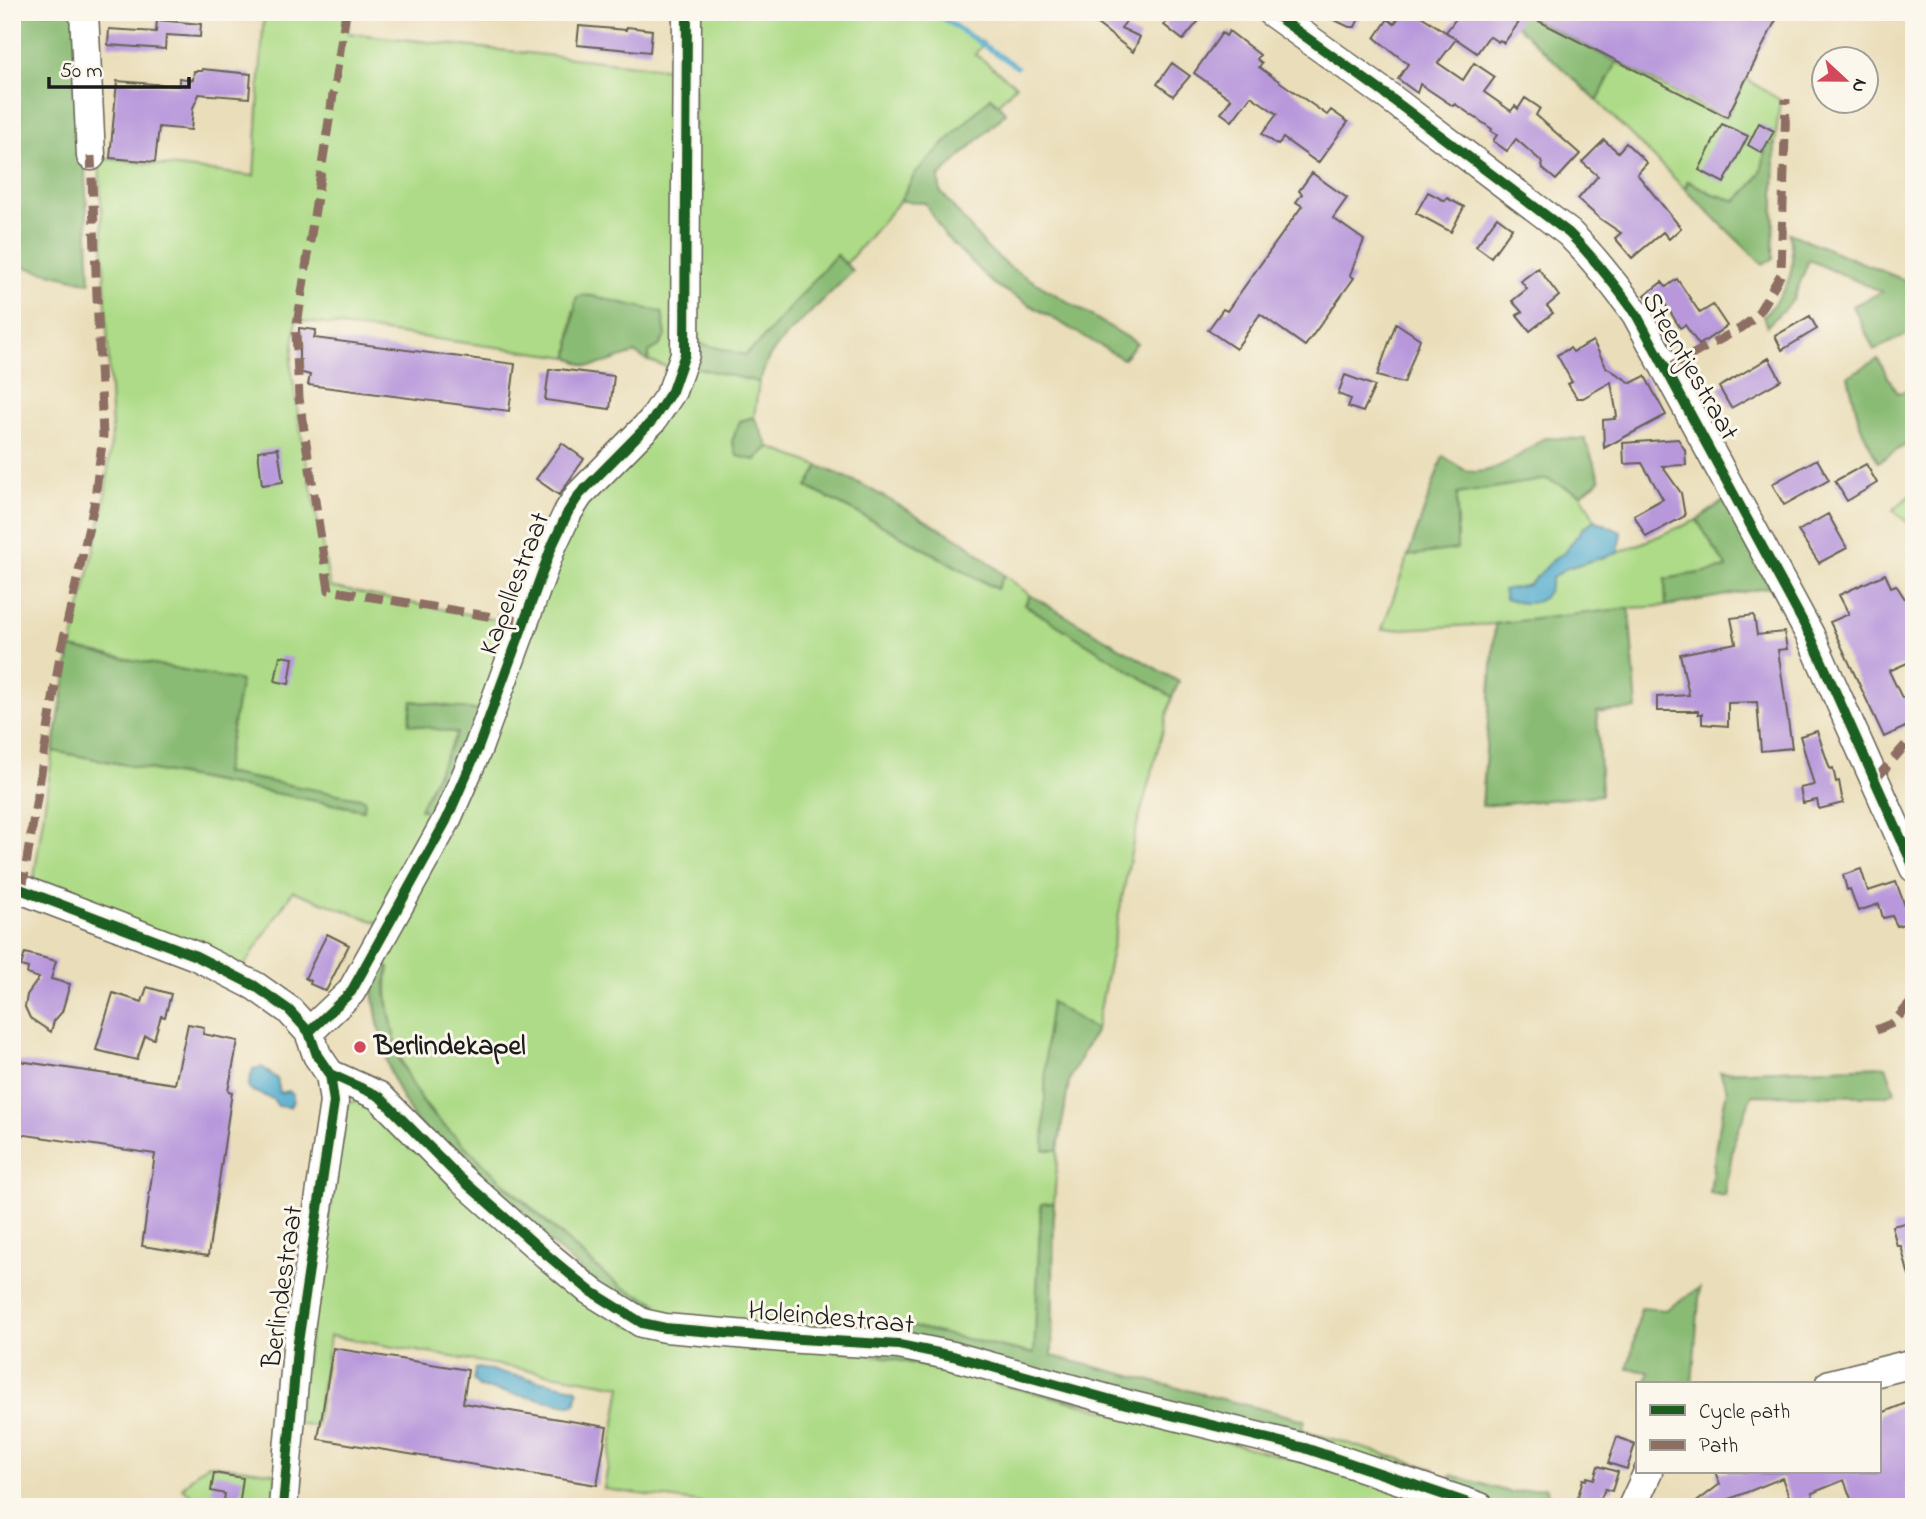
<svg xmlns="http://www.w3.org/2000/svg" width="1926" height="1519" font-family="'Indie Flower',sans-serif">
	<rect width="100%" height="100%" fill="#fbf7ec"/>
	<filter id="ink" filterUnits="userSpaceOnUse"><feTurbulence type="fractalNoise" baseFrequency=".0143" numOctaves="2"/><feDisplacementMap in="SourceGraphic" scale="14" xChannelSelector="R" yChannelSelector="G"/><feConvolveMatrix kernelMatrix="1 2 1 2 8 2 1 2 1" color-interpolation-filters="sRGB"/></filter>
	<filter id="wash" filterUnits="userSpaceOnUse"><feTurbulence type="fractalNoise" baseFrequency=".00686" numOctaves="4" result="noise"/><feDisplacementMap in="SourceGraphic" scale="28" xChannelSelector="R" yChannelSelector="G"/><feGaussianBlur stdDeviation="1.57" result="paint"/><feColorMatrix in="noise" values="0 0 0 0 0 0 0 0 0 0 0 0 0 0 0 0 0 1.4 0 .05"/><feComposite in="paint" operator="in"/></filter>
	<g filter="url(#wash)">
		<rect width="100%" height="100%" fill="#eadeba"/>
		<path fill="#aedb87" stroke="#657c52" stroke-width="2" d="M264,12H350L348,33L680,70L678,341L668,367L648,361L649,352L659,346L573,312L569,357L296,320L291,366L299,422L330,587L513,623L481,711L413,701L457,733L420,809L437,817L379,923L293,891L242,969L33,884L53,751L363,810L365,799L223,773L240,681L71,648L104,506L112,433L99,158L254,176Z
			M694,12L935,13L984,43L975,54L1016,85L998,104L991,97L916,172L900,201L846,264L837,255L757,345L745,355L694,342Z
			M1617,62L1721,117H1727L1746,79L1780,100L1775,144L1765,146C1765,174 1756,183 1735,202L1711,193L1688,181L1685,189L1597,101Z
			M693,367L759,382L754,417L740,421L755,460L769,447L819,466L807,487L881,525L996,589L1004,575L1030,595L1025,605L1172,697L1135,833L1096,1030L1051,1002L1044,1149L1058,1150L1054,1203L1041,1204L1035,1354L882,1321L881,1335L652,1315L657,1303L624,1288L604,1274L452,1135C418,1099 403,1076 392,1027C388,1007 385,988 389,968L376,963L576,518Z
			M1547,479L1581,494L1595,520L1584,527L1563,554L1528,585L1518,588L1505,599L1552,578L1567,568L1618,553L1697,520L1727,568L1665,579L1666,606L1629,608L1495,624L1382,630L1408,556L1457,548V494Z
			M1914,492V528L1893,510Z
			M359,1100L371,1103L627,1324L880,1356L972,1376L1331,1469L1452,1507H730L604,1489L621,1386L330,1336L316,1426L296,1423L347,1103Z
			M1302,1430L1434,1469L1431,1480L1299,1439Z
			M208,1464L276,1473L274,1507H209L182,1488L197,1472Z"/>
		<path fill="#8abb74" stroke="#536c48" stroke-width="2" d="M12,12H78L90,283L12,264Z
			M1521,12L1617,62L1597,101L1513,22Z
			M991,97L1006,113L939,177L940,191L987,248L1011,268L1137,343L1123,359L994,284L945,236L925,203L900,201L916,172Z
			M1775,144L1773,259L1762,264L1685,189L1688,181L1711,193L1736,201C1756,183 1765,174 1765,145Z
			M1789,233L1914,284V331L1874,350L1853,306L1882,292L1809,260L1793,300L1767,326L1763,316C1789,289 1798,270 1789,233Z
			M836,255L853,271L783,339L769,357L759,382L693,367L694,342L745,355L757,345Z
			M581,295L592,296L662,312L666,335L659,346L649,352L648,361L635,353C625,356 599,366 590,366C583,366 576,361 569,357L576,298Z
			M1878,359L1897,393L1908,391L1914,406V462L1907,444L1878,462L1860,425L1848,376Z
			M754,417L769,447L755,460L737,456L732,441L740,421Z
			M1544,438L1585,439L1600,480L1581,494L1547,479L1457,494V549L1408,556L1443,456C1450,460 1460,469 1468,471C1493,477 1526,451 1544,438Z
			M819,466L861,484L966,543L1004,575L997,589L881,525L807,487Z
			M1725,500L1771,587L1666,606L1665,579L1727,568L1697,520Z
			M1030,595L1179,682L1172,697L1025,605Z
			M1629,608L1637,709L1597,712L1601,795L1482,806L1495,624Z
			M71,648L241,681L224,773L365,799L364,810L53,751Z
			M412,701L481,711L437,817L420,809L457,733L409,724Z
			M376,963L389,968L386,983L387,1000L399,1059L413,1087L429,1111L515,1194L604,1274L624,1288L657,1303L652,1315L599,1287L415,1120C391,1082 385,1060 377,1017C374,998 370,982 376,963Z
			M1051,1002L1096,1030L1081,1056L1069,1081L1058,1150H1044L1046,1039Z
			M1886,1066L1895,1092L1884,1096L1752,1095L1734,1141L1725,1196L1710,1193L1716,1144L1727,1090L1720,1072Z
			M1054,1203L1052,1356L1305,1420L1299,1439L1049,1396L880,1356L882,1320L1034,1354L1041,1204Z
			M1700,1288L1692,1384H1653L1646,1382L1649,1372L1628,1369L1641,1308L1665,1310Z
			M1451,1475L1512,1493L1545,1487L1554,1507H1499L1447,1487Z"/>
		<path fill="#4faacd" stroke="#366374" stroke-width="2" d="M1595,520L1621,532L1618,553L1567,568L1552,578C1548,605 1529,607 1505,599L1503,590L1529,585L1556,557L1563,554L1584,527Z
			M262,1067L277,1079L280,1093L289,1091L293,1094V1101L290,1107L278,1106L273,1099L252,1091L248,1087L253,1069Z
			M478,1368L575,1388L578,1391L575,1405H568L479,1387L473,1380L475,1369Z"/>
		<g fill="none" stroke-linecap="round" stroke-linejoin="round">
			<path stroke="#4faacd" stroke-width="5" d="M933,12L1017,67"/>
		</g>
		<g id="blocks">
			<path fill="#b898db" d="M1104,12H1133L1121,28L1140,37L1133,52L1096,23Z
				M1175,12H1206L1183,40L1164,25Z
				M1318,12H1362L1355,27H1349Z
				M1403,12H1415L1456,39L1438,63L1463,80L1474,63L1495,77L1484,92L1511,111L1515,106L1518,109L1525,98L1540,108L1536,115L1580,154L1556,180L1543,169L1541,161L1516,139L1507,151L1493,141L1497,135L1491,131L1492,129L1455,104L1453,106L1420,84L1417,93L1398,79L1408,64L1375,38L1388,19L1394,24Z
				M1461,12H1780L1727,117L1525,14L1504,43L1500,40L1498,42L1489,36L1477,53L1446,32Z
				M157,20L201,24L200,37L166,35L165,49L108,45L109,29L156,32Z
				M579,26L626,30L627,27L652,30L650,52L577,45Z
				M1229,31L1260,55L1257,59L1262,63L1259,67L1327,115L1331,110L1348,122L1318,163L1283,138L1278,145L1262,134L1277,114L1251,96L1232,121L1221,113L1231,99L1194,73L1222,33L1226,36Z
				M1172,63L1190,76L1173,96L1157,84Z
				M202,69L251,74L249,98L199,94L193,108L191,130L159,127L155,162L110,158L117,81L179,86V78L193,80L194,71H202Z
				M1759,123L1774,131L1762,153L1748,145Z
				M1722,124L1748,136L1724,183L1699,170Z
				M1604,140L1618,152L1626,143L1647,163L1637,174L1681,228L1669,239L1663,232L1632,258L1615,238L1621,233L1599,218L1578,199L1598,176L1582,162Z
				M1312,173L1347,198L1333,218L1364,240L1350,275L1354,278L1305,346L1260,314L1236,349L1208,330L1223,309L1227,311L1302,206L1296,202L1302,194L1299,191Z
				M1428,192L1445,201L1447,198L1464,207L1451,232L1416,213Z
				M1497,217L1512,228L1491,257L1476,246Z
				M1538,268L1559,296L1547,306L1553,313L1530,331L1517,315L1522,312L1512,301L1527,289L1521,281Z
				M1677,279L1700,313L1713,305L1727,326L1699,345L1685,325L1680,328L1664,302L1655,308L1645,295L1662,282L1666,287Z
				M1810,316L1817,329L1782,350L1775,336Z
				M1396,323L1420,339L1404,383L1377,376Z
				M299,328L316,330L314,338L515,364L509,411L308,385L310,375L299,372Z
				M1593,341L1606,367L1631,383L1645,376L1666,415L1604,448L1603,420L1615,419L1614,417L1617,416L1611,382L1583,398H1577L1568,384L1572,382L1557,355L1570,348L1573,352Z
				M1769,358L1781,380L1731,408L1719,387Z
				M559,369L614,376L610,409L545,400L549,370Z
				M1345,375L1375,386L1363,412L1348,407L1351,399L1338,394Z
				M1678,439L1685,450L1686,465L1662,466L1681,493L1685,516L1646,537L1634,515L1663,499L1642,463L1624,464L1623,443Z
				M562,443L584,459L559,495L536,479Z
				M278,448L283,482L262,485L258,451Z
				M1817,459L1829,480L1784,505L1772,484Z
				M1866,464L1877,483L1847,501L1835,481Z
				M1828,514L1847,548L1819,563L1798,531Z
				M1885,574L1891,587L1896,585L1909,605L1914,603V660L1889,671L1902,698L1906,696L1914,713V723L1884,737L1830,622L1849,614L1839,595Z
				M1754,615L1757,635L1784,632L1787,649L1778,650L1792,748L1761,751L1757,702L1728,703V726L1702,724V714H1698V711H1657V697L1689,695L1680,654L1736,643L1731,618Z
				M280,656L293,658L289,684L275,681Z
				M1817,731L1830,769L1833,768L1836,782L1839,781L1843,803L1819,809L1817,800L1803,803L1800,788L1814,785L1800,736Z
				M1861,869L1868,891L1896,882L1911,922L1897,926L1892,916L1883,918L1879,904L1858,911L1850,889L1847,890L1843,875Z
				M327,934L349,945L326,991L310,984L311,981L305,978Z
				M25,953L56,961L51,979L70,984L62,1012L54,1021L51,1032L30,1018L25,1007L27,995L39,978L27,974L28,968L21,966Z
				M147,987L171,994L165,1017L161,1016L154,1039L145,1036L137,1060L96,1050L113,993L142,1002Z
				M188,1024L204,1027L203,1034L238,1041L228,1091L232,1092L208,1256L142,1246L155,1154L12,1133V1060L175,1084Z
				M1914,1221V1275L1909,1276L1901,1246H1897L1892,1226Z
				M333,1348L468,1370L463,1403L607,1427L597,1485L318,1439Z
				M1914,1400V1482L1905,1486L1913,1507H1854L1844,1480L1812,1493L1813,1496L1792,1504L1782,1478L1710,1507H1690L1720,1484L1715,1472H1879V1414Z
				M1617,1437L1635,1444L1627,1469L1608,1463Z
				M1598,1466L1618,1472L1612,1491L1605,1489L1597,1507L1577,1500L1583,1479L1586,1480L1587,1477L1594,1479Z
				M214,1473L243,1478L239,1507H223L225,1494L211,1491Z"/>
		</g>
	</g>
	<g filter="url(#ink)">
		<use href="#blocks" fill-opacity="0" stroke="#646053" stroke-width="2"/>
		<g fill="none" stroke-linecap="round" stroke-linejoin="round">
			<g stroke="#646053" stroke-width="31">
				<path id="minor" d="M84,12L91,156
					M1271,12L1384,93L1569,233C1594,258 1615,285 1636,314L1810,635L1914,868
					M12,886L196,956L255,986L289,1010L309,1032L317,1055L330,1074L334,1102L297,1349L283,1507
					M309,1032L351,992L446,821L478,748L552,546L568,512L579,495L652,421L672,391L685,354L687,12
					M330,1074L379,1096L458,1176L547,1255L589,1290L642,1323L665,1328L784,1338L899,1345L953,1356L1126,1404L1305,1448L1480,1507
					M1830,1384L1914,1363
					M1632,1507L1648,1472"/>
			</g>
			<use href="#minor" stroke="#fff" stroke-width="28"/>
			<path stroke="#8d6e63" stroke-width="9" stroke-dasharray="18 9" stroke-linecap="butt" d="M346,12L296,331L299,398L329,590L524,622
				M1666,369L1741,328L1756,317L1781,274L1786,99
				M1876,779L1914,735
				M22,890L61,650L94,505L103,436L91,156
				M1876,1030L1893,1023L1914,999"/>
			<g stroke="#fbf7ec" stroke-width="15">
				<path id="cycleway" d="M1271,12L1384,93L1569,233C1594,258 1615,285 1636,314L1810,635L1914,868
					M12,886L196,956L255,986L289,1010L309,1032L317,1055L330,1074L334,1102L297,1349L283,1507
					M309,1032L351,992L446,821L478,748L552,546L568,512L579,495L652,421L672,391L685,354L687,12
					M330,1074L379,1096L458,1176L547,1255L589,1290L642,1323L665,1328L784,1338L899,1345L953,1356L1126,1404L1305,1448L1480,1507"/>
			</g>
			<use href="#cycleway" stroke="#1b5e20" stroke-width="10"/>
		</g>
	</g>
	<circle fill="#d1495b" stroke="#fbf7ec" stroke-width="2.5" cx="360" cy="1047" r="7"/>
	<g text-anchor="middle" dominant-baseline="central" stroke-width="6" stroke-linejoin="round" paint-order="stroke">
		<g font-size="28" fill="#1c1c1c" stroke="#fbf7ec">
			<text transform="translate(1689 367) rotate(60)">Steentjestraat</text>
			<text transform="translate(516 584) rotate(-69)">Kapellestraat</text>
			<text transform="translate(284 1287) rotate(-82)">Berlindestraat</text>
			<text transform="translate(831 1319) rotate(5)">Holeindestraat</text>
		</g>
		<g font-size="28" font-weight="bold" fill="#1c1c1c" stroke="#fbf7ec" text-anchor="start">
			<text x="374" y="1047">Berlindekapel</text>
		</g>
	</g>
	<rect width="1926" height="1519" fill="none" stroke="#fbf7ec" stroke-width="42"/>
	<rect x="1636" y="1382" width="245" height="91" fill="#fbf7ec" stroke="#a29f99" stroke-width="2"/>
	<rect x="1650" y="1405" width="35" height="10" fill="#1b5e20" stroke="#a29f99" stroke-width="2"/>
	<text x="1699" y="1418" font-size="21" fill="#1c1c1c">Cycle path</text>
	<rect x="1650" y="1440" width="35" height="10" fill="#8d6e63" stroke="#a29f99" stroke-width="2"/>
	<text x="1699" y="1452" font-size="21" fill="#1c1c1c">Path</text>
	<g transform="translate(1845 80) rotate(112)"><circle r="33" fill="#fbf7ec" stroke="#a29f99" stroke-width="2"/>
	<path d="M0-5L12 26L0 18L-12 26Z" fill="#d1495b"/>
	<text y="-10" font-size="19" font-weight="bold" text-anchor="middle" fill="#1c1c1c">N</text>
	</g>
	<path d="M49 77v10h140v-10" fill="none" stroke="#1c1c1c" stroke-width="3.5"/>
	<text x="60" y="77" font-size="21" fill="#1c1c1c" stroke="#fbf7ec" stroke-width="5" paint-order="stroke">50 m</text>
</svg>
